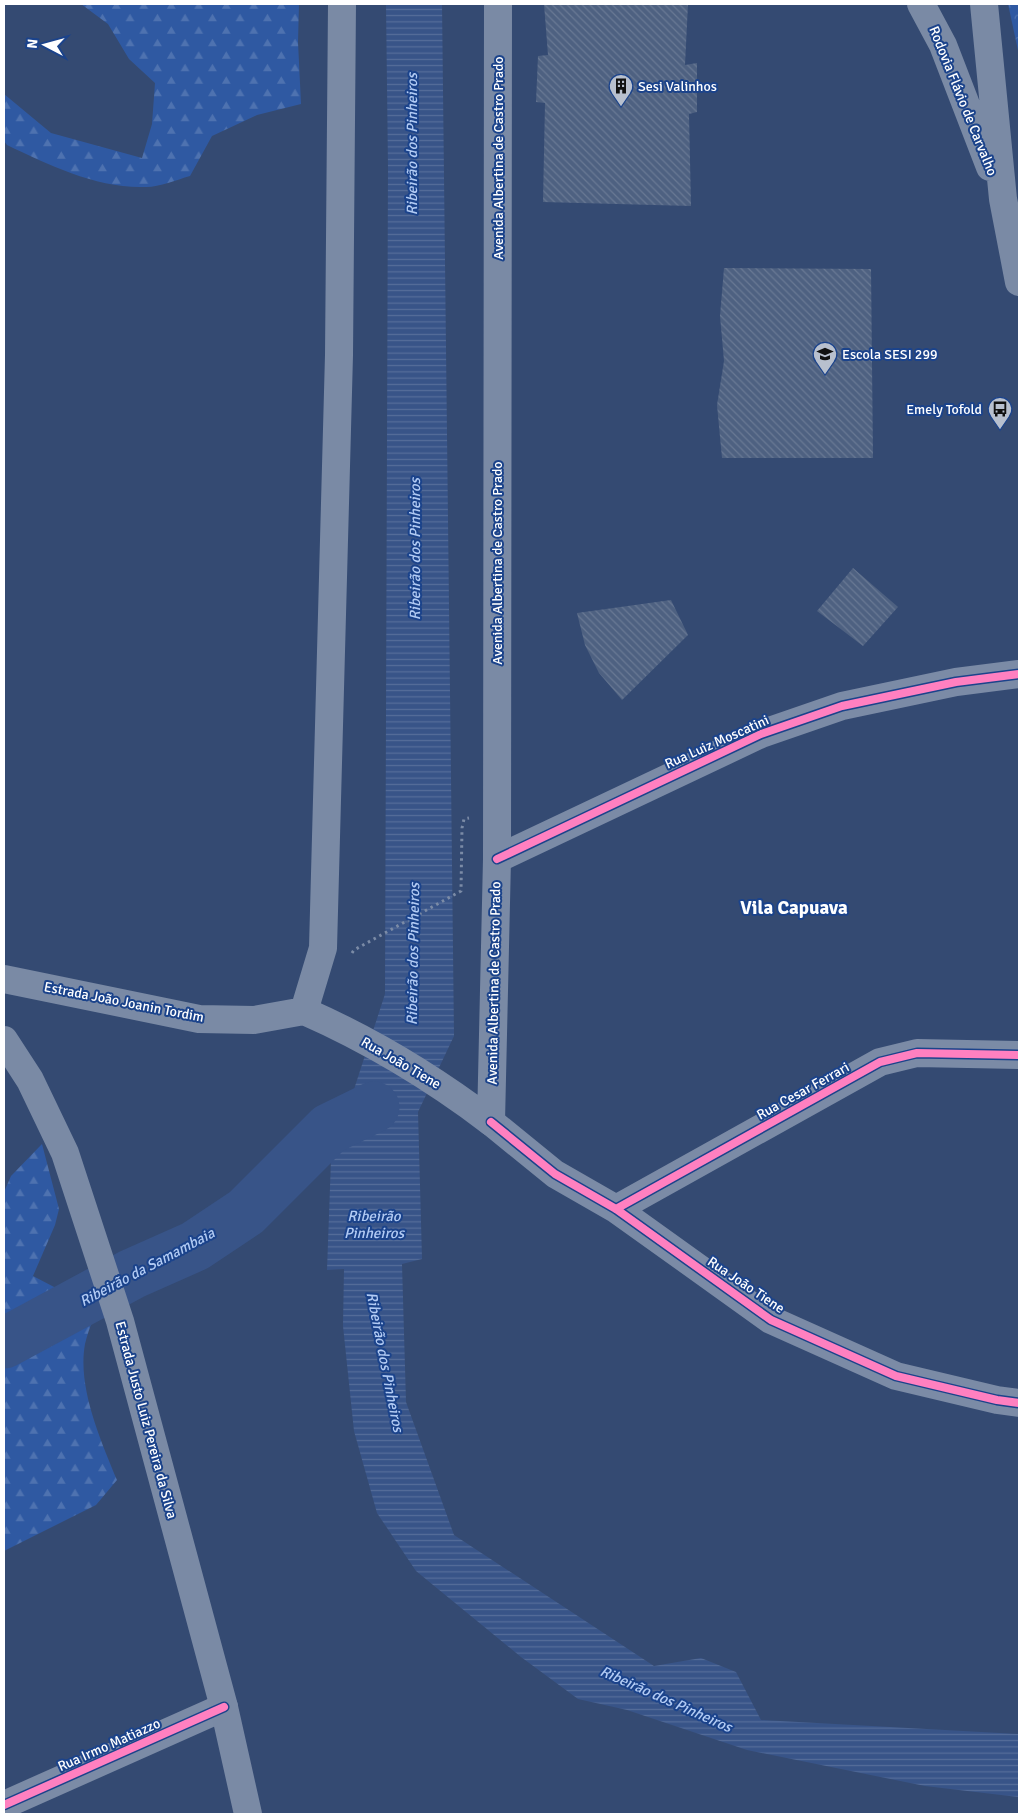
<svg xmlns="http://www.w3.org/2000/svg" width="1023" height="1818" font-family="Signika,sans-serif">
	<defs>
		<pattern id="forest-firs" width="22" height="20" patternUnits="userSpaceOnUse" patternTransform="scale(1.25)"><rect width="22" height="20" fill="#2f59a2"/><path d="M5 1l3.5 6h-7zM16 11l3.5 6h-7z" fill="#4e72b0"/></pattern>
		<pattern id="park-crowns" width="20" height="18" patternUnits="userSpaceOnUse" patternTransform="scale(1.25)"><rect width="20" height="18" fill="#2f59a2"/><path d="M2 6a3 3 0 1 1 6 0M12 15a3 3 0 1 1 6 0" fill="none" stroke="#4e72b0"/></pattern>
		<pattern id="water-rules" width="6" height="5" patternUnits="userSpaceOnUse" patternTransform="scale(1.25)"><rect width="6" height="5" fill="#385488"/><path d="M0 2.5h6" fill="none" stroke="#566e9a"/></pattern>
		<pattern id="building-back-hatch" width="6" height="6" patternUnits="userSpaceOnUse" patternTransform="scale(1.25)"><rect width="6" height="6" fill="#4e6181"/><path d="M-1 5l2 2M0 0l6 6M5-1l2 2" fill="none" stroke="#697994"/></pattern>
	</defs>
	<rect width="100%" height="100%" fill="#344a72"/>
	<path fill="url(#forest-firs)" d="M81,4H299L298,42L301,104L257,115L212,136L190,176C176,180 160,187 146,187C98,189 49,165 7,145L4,141V94L51,133L142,158L152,124L155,83L129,59L108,24Z
		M42,1144L59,1209L55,1225L33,1276L56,1288L103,1293C97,1310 89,1327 85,1344C77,1387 101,1441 117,1480L96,1505L4,1551V1192L11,1176Z"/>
	<path fill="url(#park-crowns)" d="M1008,4H1019V55Z"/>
	<path fill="url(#water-rules)" d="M386,4H442L454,1036L418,1112L422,1259L402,1264L406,1402L454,1535L654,1666L701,1658L736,1672L761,1720L1019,1734V1797L925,1786L747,1750L627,1710L578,1699L521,1657L416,1571L377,1513L354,1431L343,1326L344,1269L327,1270L331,1160L385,994L388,168Z"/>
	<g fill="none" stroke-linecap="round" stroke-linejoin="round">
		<path stroke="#385488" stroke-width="51" d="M4,1343L132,1274L195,1246L246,1212L329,1129L374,1107"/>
	</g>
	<path fill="url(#building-back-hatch)" d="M544,4H688L685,65L697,63V112L689,114L691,206L543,202L545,103L536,102L538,56L548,55Z
		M724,268L871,269L873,458H722L717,405L724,361L720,316Z
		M853,568L898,607L863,646L817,611Z
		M671,600L688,635L622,700L599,673L585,645L577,613Z"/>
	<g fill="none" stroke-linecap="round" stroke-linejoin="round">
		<path stroke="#7b8ba6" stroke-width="3" stroke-dasharray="2.5 4" stroke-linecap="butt" d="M352,953L354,950L461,891L462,828L464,819L469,818"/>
		<path stroke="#7b8ba6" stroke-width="28" d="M497,859L761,734L842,706L956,682L1019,674
			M491,1122L555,1174L616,1209L771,1320L896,1376L997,1400L1019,1403
			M616,1209L880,1062L917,1053L1019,1055
			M4,1805L224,1707"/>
		<path stroke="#7a8aa5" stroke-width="28" d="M921,4L943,45L990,167
			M984,4L1003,199L1019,282
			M4,979L199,1019L254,1020L304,1011
			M304,1011L323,948L339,355L342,4
			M304,1011C370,1040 433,1078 491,1122
			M4,1040L30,1080L65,1153L120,1321L224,1707L248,1814
			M491,1122L497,859L498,4"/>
		<g stroke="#1b438b" stroke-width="11">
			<path id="cycleway" d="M497,859L761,734L842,706L956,682L1019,674
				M491,1122L555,1174L616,1209L771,1320L896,1376L997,1400L1019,1403
				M616,1209L880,1062L917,1053L1019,1055
				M4,1805L224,1707"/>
		</g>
		<use href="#cycleway" stroke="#ff80c0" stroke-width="8"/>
	</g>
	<defs>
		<g id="building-pin" transform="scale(1.25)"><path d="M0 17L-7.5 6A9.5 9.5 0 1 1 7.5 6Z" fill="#b8c0ce" stroke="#1b438b"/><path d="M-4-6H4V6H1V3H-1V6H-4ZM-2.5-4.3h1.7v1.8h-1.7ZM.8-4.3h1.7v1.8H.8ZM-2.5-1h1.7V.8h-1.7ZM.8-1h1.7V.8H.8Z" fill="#111"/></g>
		<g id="school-pin" transform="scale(1.25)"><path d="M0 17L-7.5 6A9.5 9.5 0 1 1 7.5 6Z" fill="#b8c0ce" stroke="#1b438b"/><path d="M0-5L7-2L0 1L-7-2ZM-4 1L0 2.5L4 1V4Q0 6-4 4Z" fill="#111"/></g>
		<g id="bus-pin" transform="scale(1.25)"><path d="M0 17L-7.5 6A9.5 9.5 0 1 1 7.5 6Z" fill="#b8c0ce" stroke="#1b438b"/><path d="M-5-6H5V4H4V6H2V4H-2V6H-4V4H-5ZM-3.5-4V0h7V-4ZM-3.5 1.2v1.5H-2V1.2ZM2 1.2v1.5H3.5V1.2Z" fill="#111"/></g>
	</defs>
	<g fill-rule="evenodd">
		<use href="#building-pin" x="621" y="86"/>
		<use href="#school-pin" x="825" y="354"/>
		<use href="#bus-pin" x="1000" y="409"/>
	</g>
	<g text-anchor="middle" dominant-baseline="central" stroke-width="4" stroke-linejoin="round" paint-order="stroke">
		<g font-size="14" fill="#fff" stroke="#1b438b" text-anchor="start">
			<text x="638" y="86">Sesi Valinhos</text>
			<text x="842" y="354">Escola SESI 299</text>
			<text x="982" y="409" text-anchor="end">Emely Tofold</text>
		</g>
		<g font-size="14" fill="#fff" stroke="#1b438b">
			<text transform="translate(963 101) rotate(68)">Rodovia Flávio de Carvalho</text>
			<text transform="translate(498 158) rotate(-90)">Avenida Albertina de Castro Prado</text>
			<text transform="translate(497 563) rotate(-90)">Avenida Albertina de Castro Prado</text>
			<text transform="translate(717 742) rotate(-24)">Rua Luiz Moscatini</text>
			<text transform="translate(494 983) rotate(-89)">Avenida Albertina de Castro Prado</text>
			<text transform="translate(124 1002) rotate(11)">Estrada João Joanin Tordim</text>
			<text transform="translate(401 1063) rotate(30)">Rua João Tiene</text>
			<text transform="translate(803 1091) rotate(-29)">Rua Cesar Ferrari</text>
			<text transform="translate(746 1285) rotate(34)">Rua João Tiene</text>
			<text transform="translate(146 1420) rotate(75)">Estrada Justo Luiz Pereira da Silva</text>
			<text transform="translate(109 1745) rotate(-24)">Rua Irmo Matiazzo</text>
		</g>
		<g font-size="15" font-style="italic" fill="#b2cbf4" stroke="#1b438b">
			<text transform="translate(412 144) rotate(-90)">Ribeirão dos Pinheiros</text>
			<text transform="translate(415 549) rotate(-90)">Ribeirão dos Pinheiros</text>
			<text transform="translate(413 954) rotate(-89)">Ribeirão dos Pinheiros</text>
			<text x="374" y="1216">Ribeirão<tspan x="374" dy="17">Pinheiros</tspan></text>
			<text transform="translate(147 1267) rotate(-28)">Ribeirão da Samambaia</text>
			<text transform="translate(385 1362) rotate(79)">Ribeirão dos Pinheiros</text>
			<text transform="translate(666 1699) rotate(24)">Ribeirão dos Pinheiros</text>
		</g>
		<g font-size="19" font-weight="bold" fill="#fff" stroke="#1b438b">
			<text x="794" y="908">Vila Capuava</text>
		</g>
	</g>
	<rect width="1023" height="1818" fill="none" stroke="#ffffff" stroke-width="10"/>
	<g transform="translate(45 45) rotate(276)" stroke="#1b438b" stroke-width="4" paint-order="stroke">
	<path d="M0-4L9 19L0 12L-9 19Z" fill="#ffffff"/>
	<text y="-8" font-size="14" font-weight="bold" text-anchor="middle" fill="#ffffff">N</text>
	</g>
</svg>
